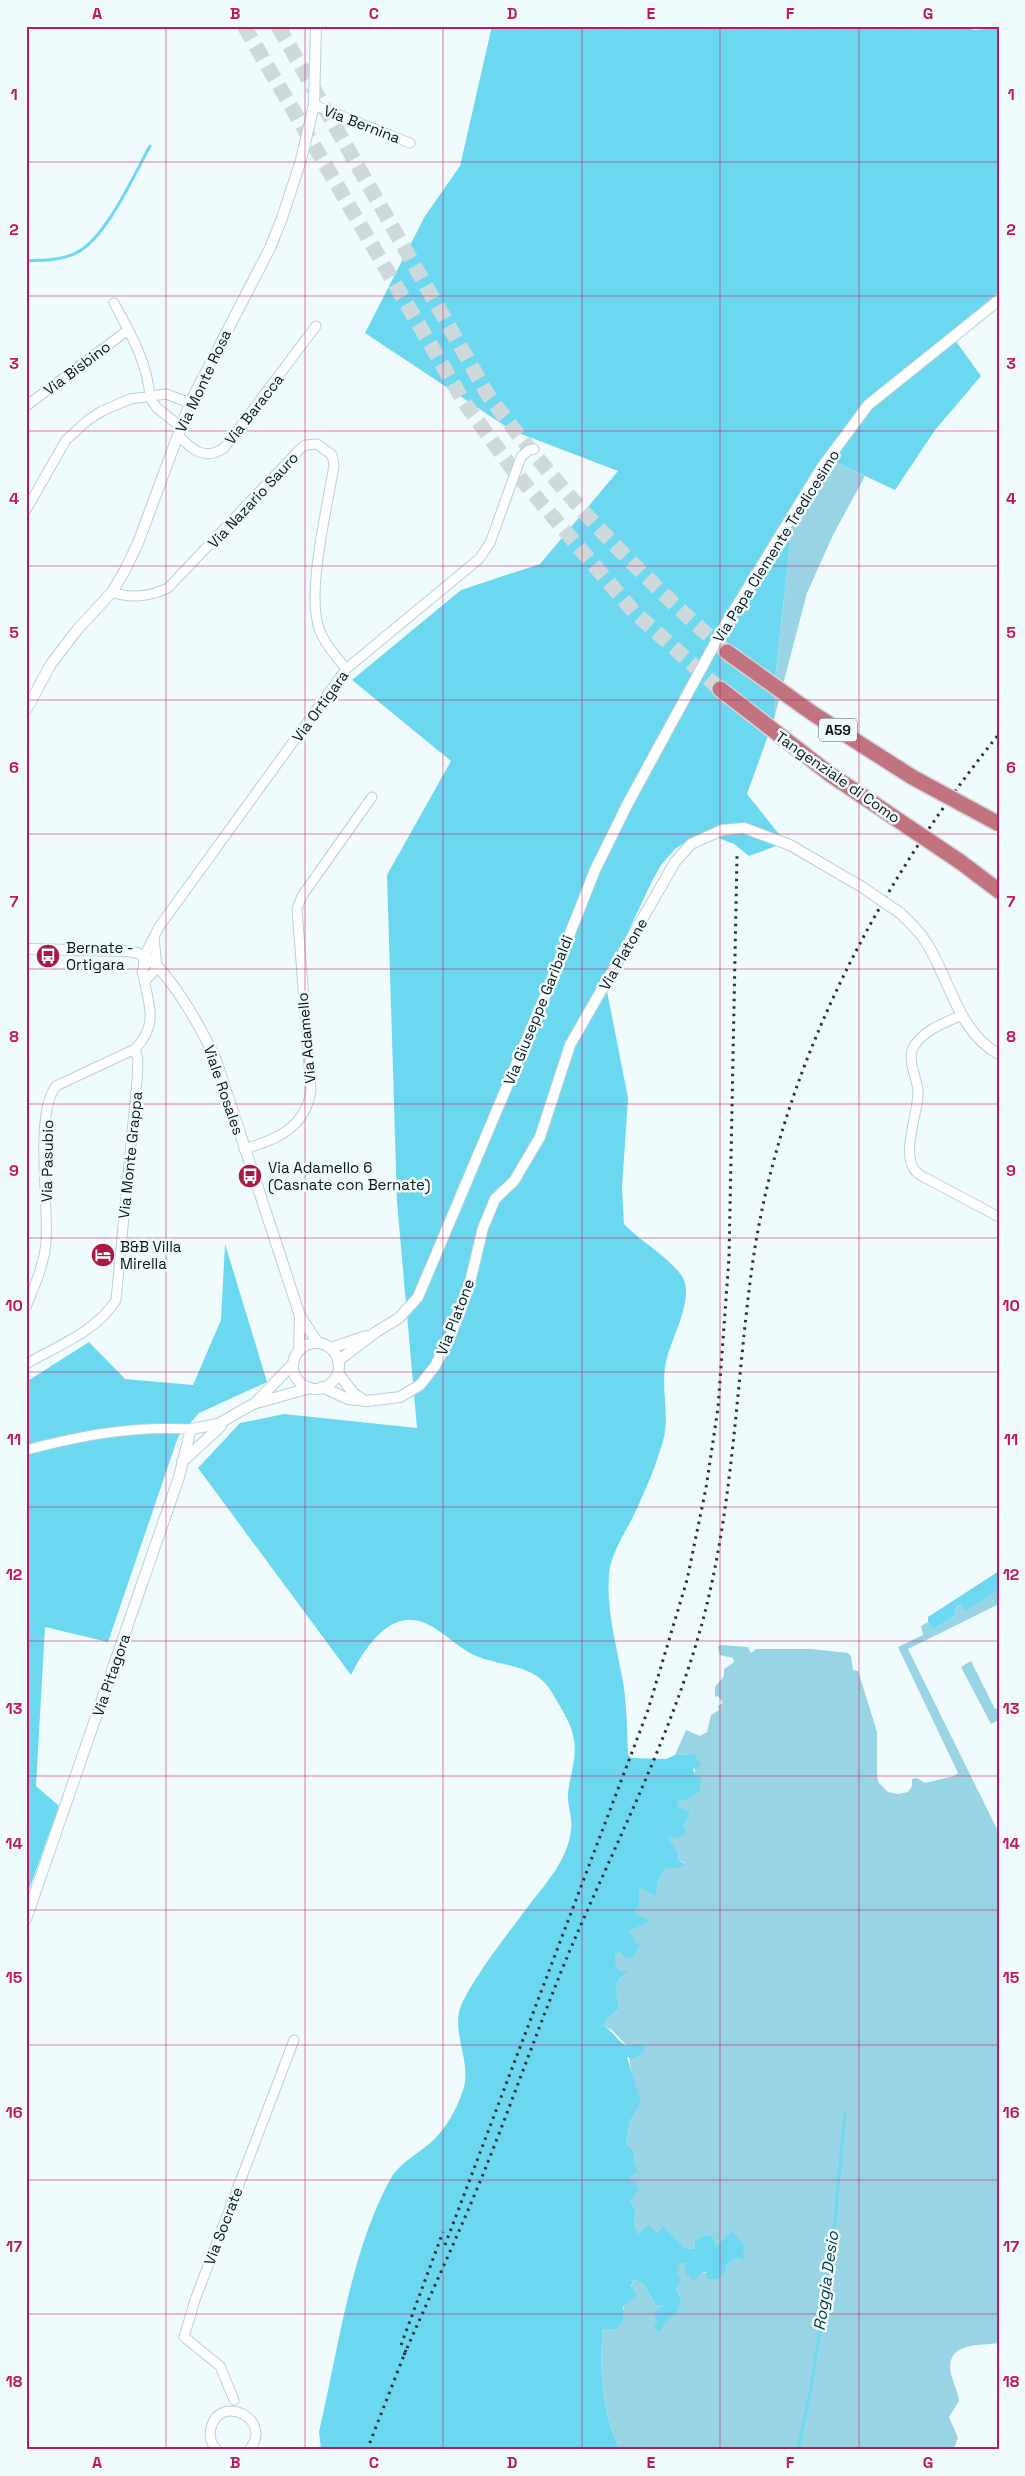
<svg xmlns="http://www.w3.org/2000/svg" width="1025" height="2476" font-family="'Space Grotesk',sans-serif">
	<rect width="100%" height="100%" fill="#f0fbfe"/>
	<path fill="#98d4e3" d="M829,459L865,476L833,535L807,593L774,719V688L792,525Z
		M999,1590V1604L908,1649L999,1833V2343C977,2346 945,2342 951,2374C953,2383 958,2391 959,2401L949,2417L958,2438L953,2450H620C602,2413 599,2369 603,2329L616,2330L634,2279L643,2284L656,2305H666L665,2322L681,2299L676,2289L677,2262L686,2263L701,2273L726,2272L727,2264L737,2258H746L717,2247L712,2236L705,2235L695,2240L694,2249L685,2248L663,2225L657,2233L638,2236L634,2223L636,2210L630,2201L636,2188L628,2177L635,2166L634,2151L626,2146L630,2121L641,2103L633,2080L627,2046L612,2030L604,2026L606,2020L619,2009C617,1989 610,1986 628,1971H620L614,1965L615,1955L635,1943L627,1932L639,1916L635,1911L639,1907V1887L646,1889L657,1882L667,1868H678L685,1863L679,1860L677,1850L666,1837L683,1828L690,1815L689,1811L678,1806L677,1801L686,1800L694,1793C696,1780 695,1767 694,1754L675,1755L686,1730L700,1736L707,1732L711,1715L719,1710L718,1706L723,1703L718,1696L715,1697V1687L724,1676V1669L734,1662L733,1658L720,1655L718,1647L720,1645L748,1647L751,1653L756,1649H812L848,1653L851,1656L853,1670L858,1671L877,1732V1777L879,1783L888,1792L898,1794L908,1792L912,1786V1779L917,1778L925,1783L954,1776L958,1773L898,1647L923,1635L921,1626L928,1622L933,1630L955,1615L956,1606L961,1604L965,1610Z
		M971,1661L995,1709L999,1708V1720L991,1724L961,1667Z"/>
	<path fill="#6bd8f0" d="M492,26H971L973,30L999,28V292L950,333L981,376L935,430L895,490L829,459L792,525L774,688V719L747,794L782,838L776,846L749,856L734,844L713,836L692,838L675,849L661,865L652,881L605,981L628,1098L622,1188L624,1224C639,1240 673,1260 683,1278C694,1299 672,1337 667,1358C659,1386 671,1413 663,1441C656,1466 645,1491 634,1515C625,1533 611,1553 609,1574C606,1610 617,1647 623,1682C627,1706 627,1730 628,1754L631,1758L666,1759L675,1755L694,1754L697,1758L695,1760L700,1762V1767L693,1769L696,1776L701,1778L700,1791L686,1800L677,1801L678,1806L689,1811L690,1815L683,1828L686,1830L685,1834L678,1838L667,1837L677,1850L679,1860L685,1864L678,1868H667L657,1882L656,1896L639,1887V1907L635,1911L639,1916L646,1918L648,1922L628,1931L633,1936L635,1943L641,1944L632,1958L624,1956L620,1952L615,1955V1965L620,1971H629C610,1985 617,1988 619,2009L606,2020L604,2026C613,2031 618,2042 627,2046L640,2043L644,2046V2052L634,2058L627,2057L641,2103L630,2121L626,2145L634,2151L635,2166L638,2171L629,2177L639,2189L630,2201L636,2210L634,2223L638,2235L648,2225L657,2233L663,2225L685,2248L694,2249L695,2240L705,2235L712,2236L717,2246L732,2231L745,2247L742,2253L746,2258L741,2260L737,2258L727,2264L726,2272L717,2279H708L706,2272L701,2273L694,2281L684,2272L686,2263H678L677,2273L681,2280L676,2289L681,2299L677,2313L665,2322L660,2332L654,2328L657,2320L653,2314L665,2305H656L643,2284L634,2279L631,2286L637,2295L623,2307V2321L616,2330L603,2329C599,2369 602,2413 620,2450H321L319,2432C338,2351 350,2253 390,2180C398,2164 416,2155 429,2144C445,2131 457,2109 463,2090C473,2060 448,2030 463,2001C481,1967 507,1935 530,1904C547,1882 568,1859 571,1830C573,1818 567,1805 568,1793C570,1776 577,1757 574,1740C572,1724 559,1705 551,1691C535,1664 503,1667 476,1656C458,1648 444,1632 427,1624C391,1606 364,1649 351,1675L198,1468L240,1423L284,1414L417,1428L397,1202L387,875L451,761L352,680L461,590L540,564L618,471L511,430L365,333L425,216L460,166Z
		M225,1244L267,1382L199,1413L178,1437L108,1642L45,1627L36,1786L59,1806L26,1898V1382L89,1342L125,1379L193,1385L221,1320Z
		M999,1571V1590L965,1611L961,1604L956,1606L955,1615L933,1630L928,1622V1617Z"/>
	<g fill="none" stroke-linecap="round" stroke-linejoin="round">
		<path stroke="#6cd9f1" stroke-width="3" d="M26,261C43,260 60,261 76,253C105,240 134,175 150,146
			M798,2450L810,2393L831,2262L845,2112"/>
		<path stroke="#ced9dc" stroke-width="15" stroke-dasharray="15 8" stroke-linecap="butt" d="M244,26L464,402L514,471L634,612L720,689
			M278,26L488,395C559,491 638,574 727,652"/>
		<g stroke="#b6d2d9" stroke-width="11">
			<path id="minor" d="M314,105L410,143
				M114,303C130,333 148,363 150,398
				M150,398L157,408L181,427
				M26,406L128,330
				M178,435C192,450 205,461 224,448L316,326
				M26,510L66,440L88,420L102,411L130,399L166,394L190,403
				M112,592C131,599 149,597 168,588L300,449L305,445L317,444L332,455L334,465C328,506 305,595 320,631C325,645 337,657 346,669
				M143,968L144,956L159,927L346,669L479,559L490,543L521,457L529,450L534,449
				M145,981L157,968L154,937
				M962,1015C945,1023 925,1029 914,1046C906,1058 917,1078 918,1091C919,1114 897,1160 920,1175L999,1217
				M244,1149C276,1140 305,1128 311,1091L297,909L302,896L372,797
				M26,1307C34,1287 45,1263 46,1241C49,1203 34,1115 56,1086L135,1049C160,1024 148,1002 142,971L146,964
				M26,1364C57,1346 96,1332 116,1300L137,1081L138,1060L135,1049
				M26,1450C84,1435 131,1426 191,1429
				M234,2400L220,2366L184,2337L195,2300L294,2040
				M217,2450C211,2444 209,2436 211,2428C220,2392 275,2420 249,2450"/>
		</g>
		<g stroke="#b6d2d9" stroke-width="12">
			<path id="tertiary" d="M26,710L51,664L77,630L112,592L124,572L138,543L190,403L270,248L282,218L301,160L314,105L316,26
				M900,913C910,922 919,931 926,942C949,977 958,1033 999,1054
				M26,949L126,951C131,952 137,952 142,955C168,967 204,1033 216,1060L300,1316L318,1343
				M293 1366a23 23 0 1 1 46 0a23 23 0 1 1-46 0Z
				M331,1348L366,1336
				M299,1350L300,1317
				M338,1361L376,1332L399,1318L418,1297L546,994L595,870L627,805L725,625L822,467L868,405L999,300
				M338,1373L354,1394L364,1400
				M322,1387L348,1399L367,1401L400,1397L420,1385L435,1366L450,1338L470,1282L483,1228L495,1199L514,1181L540,1137L570,1045L675,862L691,844L722,830L744,828L790,845L862,887
				M254,1404L293,1364
				M182,1462L221,1426
				M26,1919L179,1477L191,1429L218,1424L253,1404L310,1388"/>
		</g>
		<g stroke="#d3d5d6" stroke-width="18">
			<path id="motorway" d="M727,652L812,713L912,777
				M720,689L831,775
				M959,861L999,891"/>
		</g>
		<use href="#minor" stroke="#fff" stroke-width="9"/>
		<use href="#tertiary" stroke="#fff" stroke-width="10"/>
		<use href="#motorway" stroke="#c1747f" stroke-width="15"/>
		<path stroke="#293335" stroke-width="3" stroke-dasharray="2.5 5" stroke-linecap="butt" d="M445,2245L648,1710L687,1580L706,1488L718,1408L729,1258L737,856
			M401,2345L443,2232
			M404,2355C432,2291 462,2227 488,2162C516,2091 541,2020 570,1950C614,1847 665,1748 697,1641C734,1517 735,1388 753,1260C782,1066 877,885 999,734
			M367,2450L406,2350"/>
		<g stroke="#b6d2d9" stroke-width="12" stroke-linecap="butt">
			<path id="tertiary-bridge" d="M862,887L900,913"/>
		</g>
		<g stroke="#d3d5d6" stroke-width="18" stroke-linecap="butt">
			<path id="motorway-bridge" d="M831,775L959,861
				M912,777L999,824"/>
		</g>
		<use href="#tertiary-bridge" stroke="#fff" stroke-width="10"/>
		<use href="#motorway-bridge" stroke="#c1747f" stroke-width="15"/>
	</g>
	<path fill="none" stroke="#c2185b" stroke-width="1" stroke-opacity="0.55" d="M166,26V2450M305,26V2450M443,26V2450M582,26V2450M720,26V2450M859,26V2450M26,162H999M26,296H999M26,431H999M26,566H999M26,700H999M26,834H999M26,969H999M26,1104H999M26,1238H999M26,1372H999M26,1507H999M26,1641H999M26,1776H999M26,1910H999M26,2045H999M26,2180H999M26,2314H999"/>
	<defs>
		<g id="bus-disc" transform="scale(1.25)"><circle r="9.5" fill="#ac1744" stroke="#f0fbfe"/><path d="M-5-6H5V4H4V6H2V4H-2V6H-4V4H-5ZM-3.5-4V0h7V-4ZM-3.5 1.2v1.5H-2V1.2ZM2 1.2v1.5H3.5V1.2Z" fill="#fff"/></g>
		<g id="hotel-disc" transform="scale(1.25)"><circle r="9.5" fill="#ac1744" stroke="#f0fbfe"/><path d="M-6-4.5h1.5V1H6V5H4.5V3h-9V5H-6ZM-4 0a1.8 1.8 0 1 1 3.6 0ZM.5 0V-2.5h3Q6-2.5 6 0Z" fill="#fff"/></g>
	</defs>
	<g fill-rule="evenodd">
		<use href="#bus-disc" x="48" y="956"/>
		<use href="#bus-disc" x="250" y="1176"/>
		<use href="#hotel-disc" x="103" y="1255"/>
	</g>
	<g text-anchor="middle" dominant-baseline="central" stroke-width="5" stroke-linejoin="round" paint-order="stroke">
		<rect fill="#f0fbfe" stroke="#515b5e" stroke-width="1" x="819" y="718.5" width="38" height="23" rx="4"/>
		<g font-size="14" font-weight="bold" fill="#0d1719">
			<text x="838" y="730">A59</text>
		</g>
		<g font-size="15" fill="#0d1719" stroke="#f0fbfe">
			<text transform="translate(362 124) rotate(21)">Via Bernina</text>
			<text transform="translate(77 368) rotate(-37)">Via Bisbino</text>
			<text transform="translate(203 381) rotate(-65)">Via Monte Rosa</text>
			<text transform="translate(254 409) rotate(-52)">Via Baracca</text>
			<text transform="translate(253 500) rotate(-47)">Via Nazario Sauro</text>
			<text transform="translate(776 546) rotate(-58)">Via Papa Clemente Tredicesimo</text>
			<text transform="translate(320 706) rotate(-54)">Via Ortigara</text>
			<text transform="translate(838 777) rotate(35)">Tangenziale di Como</text>
			<text transform="translate(623 954) rotate(-60)">Via Platone</text>
			<text transform="translate(538 1010) rotate(-68)">Via Giuseppe Garibaldi</text>
			<text transform="translate(306 1038) rotate(-95)">Via Adamello</text>
			<text transform="translate(224 1090) rotate(71)">Viale Rosales</text>
			<text transform="translate(130 1155) rotate(-84)">Via Monte Grappa</text>
			<text transform="translate(47 1161) rotate(-89)">Via Pasubio</text>
			<text transform="translate(455 1317) rotate(-69)">Via Platone</text>
			<text transform="translate(111 1675) rotate(-71)">Via Pitagora</text>
			<text transform="translate(223 2226) rotate(-69)">Via Socrate</text>
		</g>
		<g font-size="15" fill="#0d1719" stroke="#f0fbfe" text-anchor="start">
			<text x="66" y="947">Bernate -<tspan x="66" dy="17">Ortigara</tspan></text>
			<text x="268" y="1167">Via Adamello 6<tspan x="268" dy="17">(Casnate con Bernate)</tspan></text>
			<text x="120" y="1246">B&amp;B Villa<tspan x="120" dy="17">Mirella</tspan></text>
		</g>
		<g font-size="16" font-style="italic" fill="#013741" stroke="#f0fbfe">
			<text transform="translate(826 2281) rotate(-82)">Roggia Desio</text>
		</g>
	</g>
	<rect width="1025" height="2476" fill="none" stroke="#f0fbfe" stroke-width="55"/>
	<rect x="28" y="28" width="970" height="2420" fill="none" stroke="#c2185b" stroke-width="2"/>
	<g font-size="16" text-anchor="middle" font-weight="bold" fill="#c2185b">
		<text x="97" y="19">A</text>
		<text x="235" y="19">B</text>
		<text x="374" y="19">C</text>
		<text x="512" y="19">D</text>
		<text x="651" y="19">E</text>
		<text x="790" y="19">F</text>
		<text x="928" y="19">G</text>
		<text x="14" y="100">1</text>
		<text x="1011" y="100">1</text>
		<text x="14" y="235">2</text>
		<text x="1011" y="235">2</text>
		<text x="14" y="369">3</text>
		<text x="1011" y="369">3</text>
		<text x="14" y="504">4</text>
		<text x="1011" y="504">4</text>
		<text x="14" y="638">5</text>
		<text x="1011" y="638">5</text>
		<text x="14" y="773">6</text>
		<text x="1011" y="773">6</text>
		<text x="14" y="907">7</text>
		<text x="1011" y="907">7</text>
		<text x="14" y="1042">8</text>
		<text x="1011" y="1042">8</text>
		<text x="14" y="1176">9</text>
		<text x="1011" y="1176">9</text>
		<text x="14" y="1311">10</text>
		<text x="1011" y="1311">10</text>
		<text x="14" y="1445">11</text>
		<text x="1011" y="1445">11</text>
		<text x="14" y="1580">12</text>
		<text x="1011" y="1580">12</text>
		<text x="14" y="1714">13</text>
		<text x="1011" y="1714">13</text>
		<text x="14" y="1849">14</text>
		<text x="1011" y="1849">14</text>
		<text x="14" y="1983">15</text>
		<text x="1011" y="1983">15</text>
		<text x="14" y="2118">16</text>
		<text x="1011" y="2118">16</text>
		<text x="14" y="2252">17</text>
		<text x="1011" y="2252">17</text>
		<text x="14" y="2387">18</text>
		<text x="1011" y="2387">18</text>
		<text x="97" y="2468">A</text>
		<text x="235" y="2468">B</text>
		<text x="374" y="2468">C</text>
		<text x="512" y="2468">D</text>
		<text x="651" y="2468">E</text>
		<text x="790" y="2468">F</text>
		<text x="928" y="2468">G</text>
	</g>
</svg>
